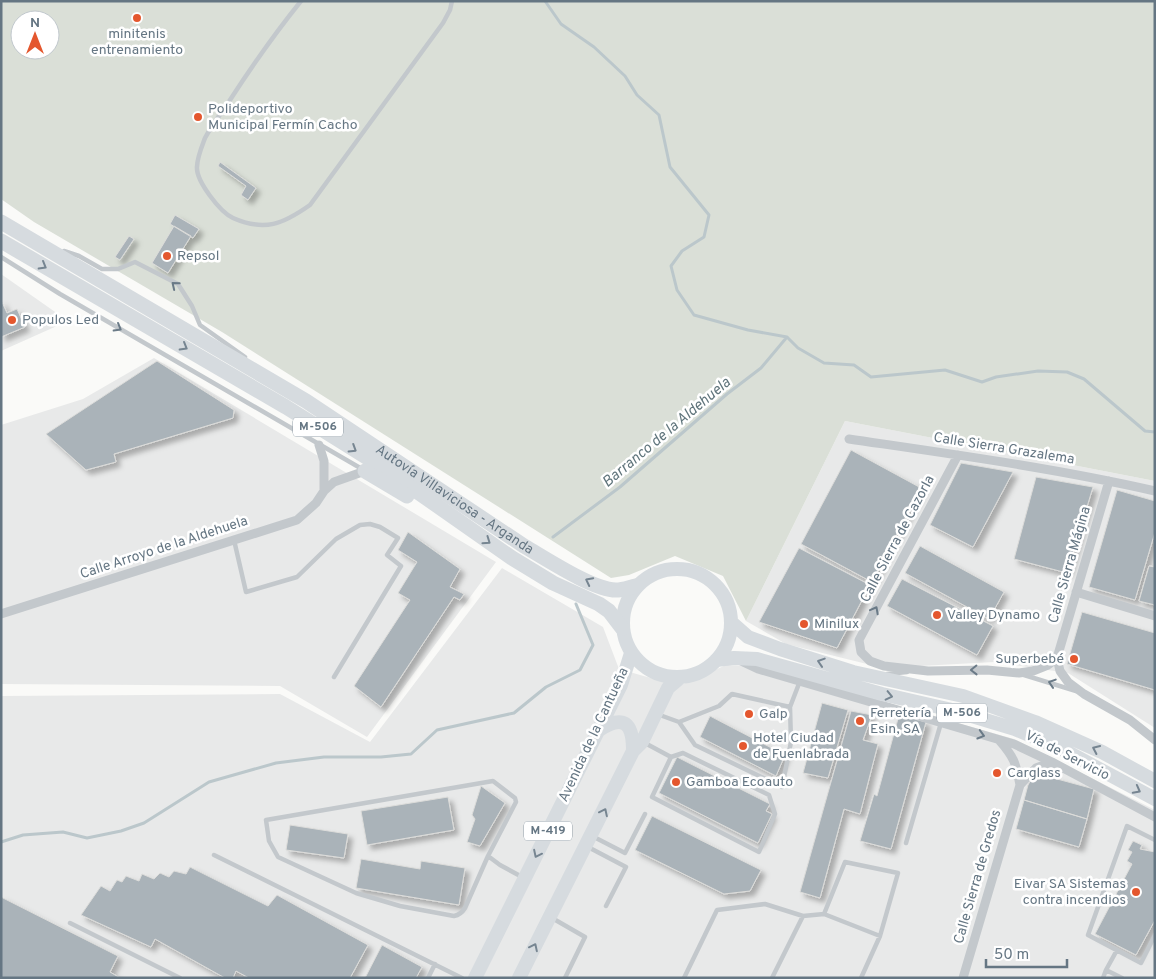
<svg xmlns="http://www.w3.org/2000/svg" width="1156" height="979" font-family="Overpass,sans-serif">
	<defs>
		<filter id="shadow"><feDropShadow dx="4.5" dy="4.5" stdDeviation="2.5" flood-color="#0004"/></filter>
	</defs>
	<rect width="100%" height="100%" fill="#fafaf8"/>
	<path fill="#e8e9e9" d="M1,274L68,321L1,351Z
		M154,358L496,562L367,737L280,686L1,684V425L83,399Z
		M845,421L1155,481V728L1068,673L994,662L883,668L786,644L746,621Z
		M502,568L603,627L619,669L679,686L726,665L761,667L1014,739L1155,810V978H1V696L280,694L370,742Z"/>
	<path fill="#dadfd7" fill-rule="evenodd" d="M1,1H1155V481L845,421L746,621L723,576L675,556L629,575L611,578L222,332L34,222L1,199ZM20,20H50V50H20Z"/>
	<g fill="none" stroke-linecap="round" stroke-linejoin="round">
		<path stroke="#bbc7cb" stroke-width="3" d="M545,1L561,24L594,47L625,76L637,95L659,115L670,167L709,215L704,237L682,251L671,266L677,290L694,315L748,330L787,337L798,348L824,363L854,365L871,377L945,370L982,382L996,377L1038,371L1067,372L1084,379L1145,431L1155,432
			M553,537L620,487L727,394L761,368L787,337
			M1,842L23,835L63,832L87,838L121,831L144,823L209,782L276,763L324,757H381L411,754L437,730L514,713L546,687L580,670L593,645L576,604"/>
	</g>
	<path fill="#aab3b9" stroke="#dcdcda" filter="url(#shadow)" d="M220,162L256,188L248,200L241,195L246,186L218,166Z
		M175,215L199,229L193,238L170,224Z
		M174,226L191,236L168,273L152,263Z
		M129,236L134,239L120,260L115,257Z
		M1,300L7,313L17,309L25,327L1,337Z
		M157,361L234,410L233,418L114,454L116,462L86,470L46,434Z
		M851,450L921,488L872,582L801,544Z
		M961,463L1013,472L973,547L930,525Z
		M1036,477L1093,487L1067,573L1014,559Z
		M1117,490L1155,501V532L1135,600L1089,587Z
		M408,532L460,569L450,587L464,594L460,600L454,597L381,707L354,686L410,600L398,593L417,562L398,550Z
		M920,546L1004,592L989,619L905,573Z
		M799,548L870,585L837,648L759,622Z
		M1149,566L1155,567V605L1139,601Z
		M902,579L993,626L977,655L887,606Z
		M1082,612L1155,633V690L1067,664Z
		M822,703L848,710L828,778L803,773Z
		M851,711L872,715L863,740L878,744L860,814L844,809L820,898L800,892Z
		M899,715L926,722L891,849L860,841L874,794L877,796Z
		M710,716L785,755L776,776L700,737Z
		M677,757L770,804L766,811L772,814L758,843L659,793Z
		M1035,773L1094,789L1087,819L1024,800L1028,785Z
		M481,786L505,803L480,846L467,842L475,819L472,815Z
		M448,797L454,830L367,845L361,811Z
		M1024,800L1087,819L1079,847L1016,829Z
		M652,816L761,870L750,891L724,894L635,850Z
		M290,825L348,834L344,858L286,850Z
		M1133,841L1142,845L1140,849L1155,852V920L1136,955L1095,934L1132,864L1127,861L1132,852L1128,850Z
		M361,859L420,869L421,861L465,868L459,905L356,888Z
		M190,867L268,906L277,895L368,945L350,978H249L236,971L233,978H225L155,939L151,947L81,915L101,886L110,891L117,880L122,882L126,876L139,881L142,874L154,879L160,873L169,877L174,871L186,874Z
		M1,897L118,956L110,972L120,978H1Z
		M382,945L422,967L416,978H365Z"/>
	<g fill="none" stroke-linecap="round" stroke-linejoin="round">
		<path stroke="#c3c8cc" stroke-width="4.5" d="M301,1C276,32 252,66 230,100C222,112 212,125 205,138C202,146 197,158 197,167C196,181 220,212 233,218C265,232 283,224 310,205L443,23L450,10L452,1
			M64,251L79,256L102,269H118L135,262L178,284L192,306L200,325L245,357
			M1,257L60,294L362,469
			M234,540L246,592L297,577L336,539L360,525L370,524L380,527L398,538L387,555L401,566L334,677
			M887,674L907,672
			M1024,675L1076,691
			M657,714L679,722L719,706L732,694L790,707L800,681
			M679,722L695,745L782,787L791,742L790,707
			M643,742L671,757L683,753L769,795L775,814L759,852L652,797L671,757
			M592,836L625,853L645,814
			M1155,840L1127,826L1088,935L1141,963L1155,935
			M906,843L941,723
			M588,847L626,867L606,906
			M214,855L462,978
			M488,856L516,802L515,798L493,781L266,820L269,841L278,857L356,893L400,906L454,916C459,915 462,913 465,908L488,856L500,865L524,878
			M824,914L845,862L898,873L880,936L861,978
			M552,918L585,937L565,978
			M70,923L180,978
			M1106,970L1117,950
			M428,978L435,964
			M684,978L717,910L765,904L803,916
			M772,978L803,916L824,914L880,936
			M1103,978L1106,970L1122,978"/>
		<path stroke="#c3c8cc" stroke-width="9" d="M849,439C951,454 1054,468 1155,491
			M319,445L324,461V491
			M958,455L859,640L861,652L870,661L884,666L928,671L987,670L1019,673L1033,671L1048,665L1057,658
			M1109,481L1057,658L1060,671L1068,682L1084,694L1130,720L1155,740
			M1076,592L1155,616
			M1,614L297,520L316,503L324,491L334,482L365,471
			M741,661L758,669L1014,744L1052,762L1155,817
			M1020,785L1036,768L1052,762
			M963,978L1020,785C1016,763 1014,757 999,740"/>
		<path stroke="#d6dbdf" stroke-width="14" d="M623 623a54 54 0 1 1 108 0a54 54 0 1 1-108 0Z
			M731,622L748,637L780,649L853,672L963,696L1035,722L1102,752L1155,781
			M716,660L734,658L757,659L882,694L952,710L1015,729L1062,749L1155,799
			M599,730C624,714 633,723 633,751
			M475,978L621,685L631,653
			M519,978L633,751L642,742L668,688L681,677"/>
		<g stroke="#d6dbdf" stroke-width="15">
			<path id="s1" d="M1,222L306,401L524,546C545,558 593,590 616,590C623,590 630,587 636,586"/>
			<path d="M1,241L286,407L382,467L512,558L553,583L599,604L609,611L622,628"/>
			<path d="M365,471L407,496"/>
		</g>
	</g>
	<defs><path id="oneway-chevron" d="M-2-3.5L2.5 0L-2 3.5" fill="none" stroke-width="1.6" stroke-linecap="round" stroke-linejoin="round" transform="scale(1.25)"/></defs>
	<g stroke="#768591">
		<use href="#oneway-chevron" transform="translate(43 266) rotate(30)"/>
		<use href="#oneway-chevron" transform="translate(184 347) rotate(30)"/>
		<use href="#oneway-chevron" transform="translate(353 449) rotate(32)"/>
		<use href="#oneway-chevron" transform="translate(487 541) rotate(35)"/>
		<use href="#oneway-chevron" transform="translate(589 581) rotate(-153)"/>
		<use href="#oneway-chevron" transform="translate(821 662) rotate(-162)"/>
		<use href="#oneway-chevron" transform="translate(889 696) rotate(13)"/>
		<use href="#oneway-chevron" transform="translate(1096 749) rotate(-155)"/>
		<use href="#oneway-chevron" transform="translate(1137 790) rotate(28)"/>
		<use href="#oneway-chevron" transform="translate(604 812) rotate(-64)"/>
		<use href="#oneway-chevron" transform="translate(537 854) rotate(116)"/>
		<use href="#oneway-chevron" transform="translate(534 947) rotate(-64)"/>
	</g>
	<g stroke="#6a7a87">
		<use href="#oneway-chevron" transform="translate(175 285) rotate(-141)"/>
		<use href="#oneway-chevron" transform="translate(118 328) rotate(30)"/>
		<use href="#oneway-chevron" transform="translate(875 610) rotate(-62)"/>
		<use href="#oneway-chevron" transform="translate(974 670) rotate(179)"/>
		<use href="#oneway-chevron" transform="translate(1052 683) rotate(-162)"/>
		<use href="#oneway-chevron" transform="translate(981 735) rotate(16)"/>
	</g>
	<g fill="#e4572e" stroke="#fff" stroke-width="2">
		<circle cx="137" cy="18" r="5"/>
		<circle cx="198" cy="117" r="5"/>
		<circle cx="167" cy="256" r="5"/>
		<circle cx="12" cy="320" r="5"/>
		<circle cx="937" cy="615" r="5"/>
		<circle cx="804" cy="624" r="5"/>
		<circle cx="1074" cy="659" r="5"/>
		<circle cx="749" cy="714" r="5"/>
		<circle cx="860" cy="721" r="5"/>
		<circle cx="743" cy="746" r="5"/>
		<circle cx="997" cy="773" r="5"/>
		<circle cx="676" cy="782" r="5"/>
		<circle cx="1136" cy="892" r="5"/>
	</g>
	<g text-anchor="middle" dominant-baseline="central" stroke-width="5" stroke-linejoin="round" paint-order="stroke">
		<g fill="#fff" stroke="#939fa8" stroke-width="1">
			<rect x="293" y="417.5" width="50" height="19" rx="4"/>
			<rect x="937" y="703.5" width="50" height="19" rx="4"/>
			<rect x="524" y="821.5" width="48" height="19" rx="4"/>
		</g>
		<g font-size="12" font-weight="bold" fill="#657683">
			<text x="318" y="427">M-506</text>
			<text x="962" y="713">M-506</text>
			<text x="548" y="831">M-419</text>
		</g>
		<g font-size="14" fill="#657683" stroke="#fff" text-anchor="start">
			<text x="137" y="34" text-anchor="middle">minitenis<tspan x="137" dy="16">entrenamiento</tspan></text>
			<text x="208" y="109">Polideportivo<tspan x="208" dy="16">Municipal Fermín Cacho</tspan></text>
			<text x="177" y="256">Repsol</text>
			<text x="22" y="320">Populos Led</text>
			<text x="947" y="615">Valley Dynamo</text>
			<text x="814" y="624">Minilux</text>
			<text x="1064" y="659" text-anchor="end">Superbebé</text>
			<text x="870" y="713">Ferretería<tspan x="870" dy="16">Esin, SA</tspan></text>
			<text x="759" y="714">Galp</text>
			<text x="753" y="738">Hotel Ciudad<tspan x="753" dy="16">de Fuenlabrada</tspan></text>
			<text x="1007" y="773">Carglass</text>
			<text x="686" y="782">Gamboa Ecoauto</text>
			<text x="1126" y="884" text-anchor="end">Eivar SA Sistemas<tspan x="1126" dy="16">contra incendios</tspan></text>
		</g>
		<g font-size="14" fill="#657683" stroke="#fff">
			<text transform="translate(1004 449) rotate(9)">Calle Sierra Grazalema</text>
			<text stroke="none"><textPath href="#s1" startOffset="532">Autovía Villaviciosa - Arganda</textPath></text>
			<text transform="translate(898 539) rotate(-62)">Calle Sierra de Cazorla</text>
			<text transform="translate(164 548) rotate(-18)">Calle Arroyo de la Aldehuela</text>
			<text transform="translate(1070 565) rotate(-74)">Calle Sierra Mágina</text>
			<text transform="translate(594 735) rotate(-65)">Avenida de la Cantueña</text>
			<text transform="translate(1067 756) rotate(27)">Vía de Servicio</text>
			<text transform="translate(978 877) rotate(-74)">Calle Sierra de Gredos</text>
		</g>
		<g font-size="15" font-style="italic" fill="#60757c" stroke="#fff">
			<text transform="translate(667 433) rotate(-40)">Barranco de la Aldehuela</text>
		</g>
	</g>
	<rect width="1156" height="979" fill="none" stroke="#657683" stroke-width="5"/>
	<g transform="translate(35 35)"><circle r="24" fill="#ffffff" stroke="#c1c8cd"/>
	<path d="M0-4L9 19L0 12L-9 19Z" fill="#e4572e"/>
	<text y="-8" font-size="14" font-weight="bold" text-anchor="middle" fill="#657683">N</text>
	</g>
	<path d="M986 959v8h81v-8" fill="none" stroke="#657683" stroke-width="2.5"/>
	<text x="994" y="959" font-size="15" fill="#657683" stroke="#ffffff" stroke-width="4" paint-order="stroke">50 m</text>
</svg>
